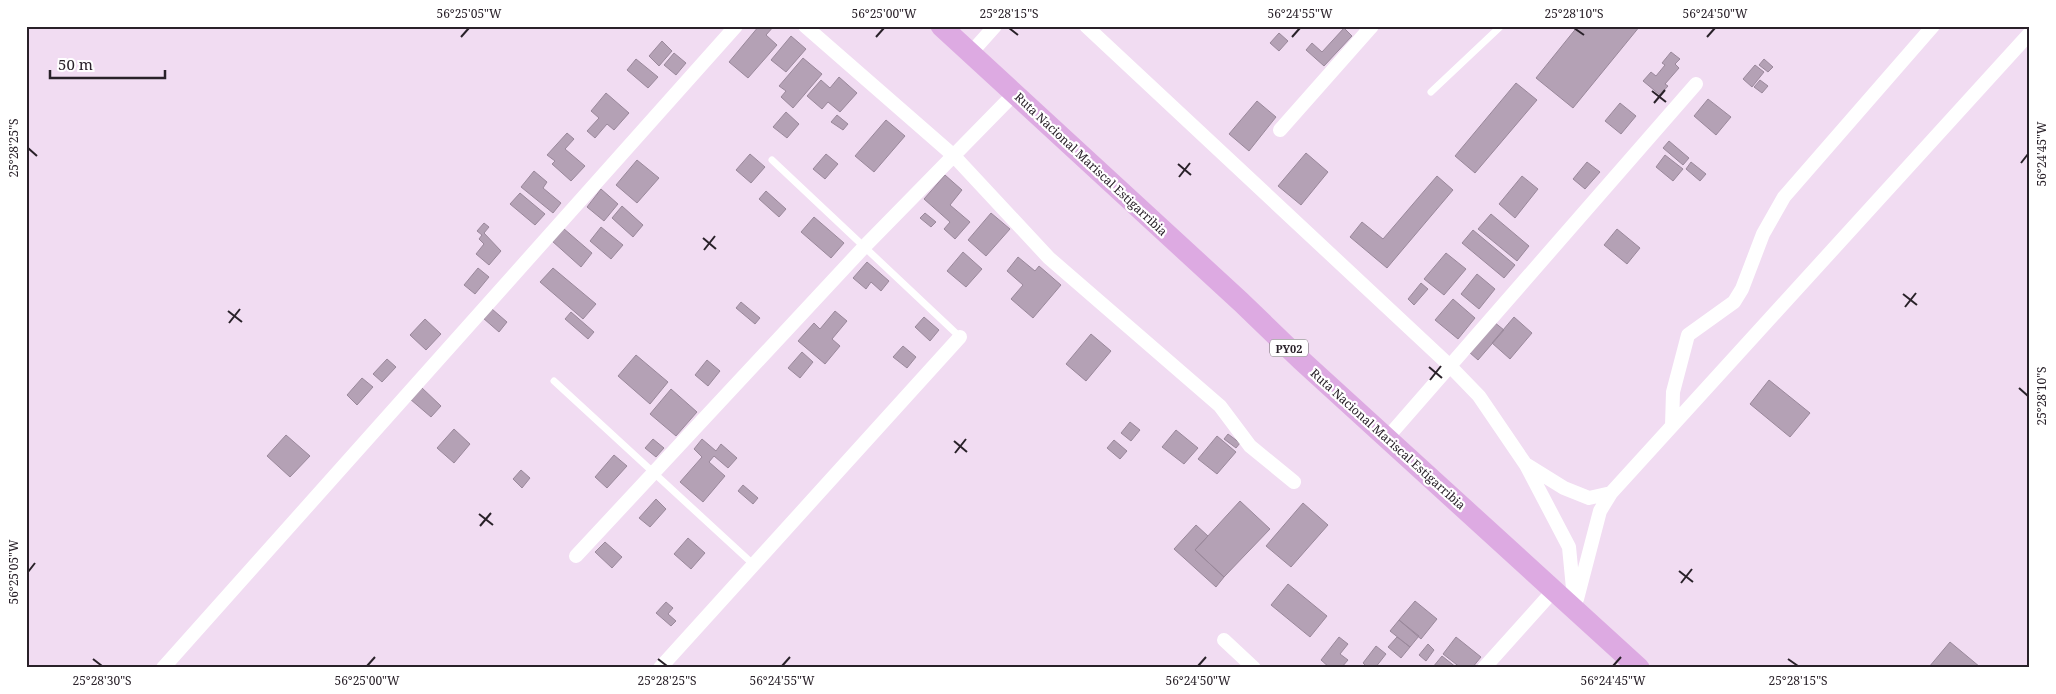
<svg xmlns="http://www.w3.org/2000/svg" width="2056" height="694" font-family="'Noto Serif',serif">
	<rect width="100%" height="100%" fill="#f1dcf2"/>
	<path fill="#b4a1b5" stroke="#9a889b" d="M759,26H774L766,35L777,45L748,78L729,62Z
		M1578,26H1640L1573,108L1536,78Z
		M1344,28L1352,36L1324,66L1306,50L1312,43L1322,52Z
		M1279,33L1288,41L1279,51L1270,43Z
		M791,36L806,49L786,72L771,60Z
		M662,41L672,51L659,66L649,56Z
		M1671,52L1680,59L1675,64L1679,68L1665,84L1668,86L1660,95L1643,81L1651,72L1656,76L1665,65L1662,63Z
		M674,53L686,63L676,75L664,65Z
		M803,58L822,74L793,108L781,97L786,91L779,86Z
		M636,59L658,77L648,88L627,70Z
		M1764,59L1773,67L1768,72L1759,65Z
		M1755,65L1764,72L1752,87L1743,79Z
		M839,77L857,93L840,112L828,102L822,109L807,96L821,80L830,88Z
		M1760,80L1768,86L1762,93L1754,87Z
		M1516,83L1537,100L1475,173L1455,156Z
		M606,93L629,113L614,130L607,124L595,138L587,131L599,118L591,111Z
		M1708,99L1731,117L1716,135L1694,116Z
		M1257,101L1276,117L1249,151L1229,134Z
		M1620,103L1636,116L1621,134L1605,121Z
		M786,112L799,124L787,138L773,127Z
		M837,115L848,124L843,130L831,122Z
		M886,120L905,136L874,172L855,156Z
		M567,133L574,139L565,149L585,166L571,181L552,164L555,161L547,155Z
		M1669,141L1689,158L1683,165L1663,148Z
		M1306,153L1328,172L1301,205L1278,186Z
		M750,154L765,167L751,183L736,170Z
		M826,154L838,164L825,179L813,169Z
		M1665,155L1683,169L1673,181L1656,167Z
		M637,160L659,178L637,203L616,185Z
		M1587,162L1600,172L1585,189L1573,179Z
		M1691,162L1706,174L1700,181L1686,169Z
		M534,171L547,182L543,188L561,203L553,213L521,187Z
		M945,175L962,190L950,205L970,222L955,239L944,229L950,222L924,199Z
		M1437,176L1453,190L1387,268L1350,237L1362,222L1383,239Z
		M1522,176L1538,189L1515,218L1499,204Z
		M601,189L618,204L604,221L587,207Z
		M766,191L786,209L779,217L759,199Z
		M520,193L545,214L535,225L510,204Z
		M622,206L643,225L633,237L612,218Z
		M925,213L936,222L931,227L920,218Z
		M991,213L1010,229L986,256L968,240Z
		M1491,214L1529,246L1517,261L1478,229Z
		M814,217L844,243L831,258L801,232Z
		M484,223L489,227L484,233L501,251L489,265L476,254L484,244L479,239L482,235L477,231Z
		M601,227L623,245L611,259L590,241Z
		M563,228L592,253L581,267L552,241Z
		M1617,229L1640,248L1627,264L1604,245Z
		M1473,230L1515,265L1504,278L1462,243Z
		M963,252L982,269L966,287L947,271Z
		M1446,253L1466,269L1444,295L1424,279Z
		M1018,257L1035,271L1039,266L1061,285L1033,318L1011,299L1023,285L1007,271Z
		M867,262L889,281L881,291L871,282L866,289L853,278Z
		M478,268L489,277L475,294L464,285Z
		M553,268L596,304L583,319L540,282Z
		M1477,274L1495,289L1479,309L1461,294Z
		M1421,283L1428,289L1414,305L1408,299Z
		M1453,299L1475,318L1458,339L1435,320Z
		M741,302L760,318L755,324L736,308Z
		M492,309L507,322L499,332L483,318Z
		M835,311L847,321L832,339L840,346L825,364L798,341L814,323L820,329Z
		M571,312L594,332L588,339L565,319Z
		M924,317L939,330L930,341L915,327Z
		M1514,317L1532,333L1510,359L1492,343Z
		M425,319L441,334L426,350L410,335Z
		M1494,322L1504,330L1478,360L1469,352Z
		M1091,334L1111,351L1086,381L1066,364Z
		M903,346L916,357L907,368L893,357Z
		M802,352L813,362L800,378L788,368Z
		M636,355L668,382L650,404L618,376Z
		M387,359L396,367L382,382L373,374Z
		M707,360L720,371L708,386L695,375Z
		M362,378L373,387L357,405L347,395Z
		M1769,380L1810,413L1790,437L1750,404Z
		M421,387L441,406L431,417L410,399Z
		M671,389L697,412L676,436L650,414Z
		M1130,422L1140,430L1131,441L1121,433Z
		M454,429L470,444L454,463L437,448Z
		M1176,430L1198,448L1184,464L1162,447Z
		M1228,434L1240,443L1236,448L1224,439Z
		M286,435L310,456L290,477L267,456Z
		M1217,436L1236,452L1217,474L1198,459Z
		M653,439L664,448L656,457L645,448Z
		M702,439L716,451L721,444L737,458L728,468L714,456L709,462L725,476L703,502L680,482L702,457L694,449Z
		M1114,440L1127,451L1120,459L1107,448Z
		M614,455L627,466L607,488L595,477Z
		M521,470L530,478L522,488L513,479Z
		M743,485L758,498L753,504L738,491Z
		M656,499L666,509L650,527L639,518Z
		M1240,501L1270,529L1224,577L1195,550Z
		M1303,503L1328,525L1291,567L1266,546Z
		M1196,525L1208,536L1195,550L1224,577L1216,587L1174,549Z
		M688,538L705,553L691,569L674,554Z
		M605,542L622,557L612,568L595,552Z
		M1288,584L1327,616L1310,637L1271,605Z
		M1415,601L1437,619L1421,639L1399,620Z
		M666,602L673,608L668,614L676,621L671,626L656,613Z
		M1399,620L1419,636L1410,647L1390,631Z
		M1339,637L1348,644L1340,654L1348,660L1341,668H1330L1321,660Z
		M1397,637L1410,647L1401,658L1388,647Z
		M1456,637L1481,657L1472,668H1461L1443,654Z
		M1950,642L1980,667L1979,668L1929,667Z
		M1428,644L1434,650L1426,661L1419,655Z
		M1376,646L1386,654L1375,668H1368L1363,663Z
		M1442,656L1457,668L1433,667Z"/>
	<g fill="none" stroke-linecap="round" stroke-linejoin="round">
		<path stroke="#fff" stroke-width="7" d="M1431,92L1501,26
			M772,160L960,337
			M554,381L754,565"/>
		<path stroke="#fff" stroke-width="14" d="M805,26L954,156L1049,258L1220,406L1250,446L1294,482
			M1086,26L1449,365L1479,396L1526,465L1569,547L1575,609
			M970,54L995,26
			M1280,130L1372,26
			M1672,426L1673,392L1688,335L1734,302L1742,289L1763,234L1784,197L1933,26
			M1387,438L1696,84
			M1527,465L1564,488L1589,498L1611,493
			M576,556L864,247L1014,94
			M1577,599L1600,511L1611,493L2030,33
			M1224,640L1254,668
			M163,668L736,26
			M660,668L960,337
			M1484,668L1554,590"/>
		<path stroke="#ddaae2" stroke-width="21" d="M941,26L1241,302L1301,360L1639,668"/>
	</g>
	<path fill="none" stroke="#292129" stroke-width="2" d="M1009,28L1018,35M1574,28L1584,35M461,37L469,28M876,37L884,28M1292,37L1300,28M1707,37L1715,28M1652,91L1666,102M1654,103L1665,90M28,148L37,156M2021,163L2028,154M1178,164L1191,175M1179,177L1190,163M703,238L716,249M704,250L715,236M1903,294L1917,305M1905,307L1916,293M228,311L242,322M229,323L240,309M1429,367L1442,378M1430,380L1441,366M2019,388L2028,396M954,441L967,452M955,453L966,439M479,514L493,525M480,526L491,513M1679,571L1693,582M28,572L35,563M1681,583L1692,569M93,659L102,666M658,659L667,666M1788,659L1798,666M367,666L375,657M782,666L790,657M1198,666L1206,657M1613,666L1621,657"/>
	<g text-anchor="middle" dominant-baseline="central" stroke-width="4.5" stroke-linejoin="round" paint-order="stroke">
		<rect fill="#fff" stroke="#696469" stroke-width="1" x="1270" y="339.5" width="38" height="17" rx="4"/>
		<g font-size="11" font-weight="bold" fill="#292129">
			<text x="1289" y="348">PY02</text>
		</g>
		<g font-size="12" fill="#292129" stroke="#fff">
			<text transform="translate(1091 164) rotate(43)">Ruta Nacional Mariscal Estigarribia</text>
			<text transform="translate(1388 439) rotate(42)">Ruta Nacional Mariscal Estigarribia</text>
		</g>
	</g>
	<rect width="2056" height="694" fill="none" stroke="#ffffff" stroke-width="55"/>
	<path d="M50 70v8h115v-8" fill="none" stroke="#292129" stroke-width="2.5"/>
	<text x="58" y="70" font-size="15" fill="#292129" stroke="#ffffff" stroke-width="4" paint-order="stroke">50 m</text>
	<rect x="28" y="28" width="2000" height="638" fill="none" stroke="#292129" stroke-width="2"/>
	<g font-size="12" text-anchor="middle" fill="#292129">
		<text x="469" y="18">56°25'05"W</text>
		<text x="884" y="18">56°25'00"W</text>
		<text x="1009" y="18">25°28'15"S</text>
		<text x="1300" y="18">56°24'55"W</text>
		<text x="1574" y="18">25°28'10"S</text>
		<text x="1715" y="18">56°24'50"W</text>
		<text transform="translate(14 148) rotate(-90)" y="4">25°28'25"S</text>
		<text transform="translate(2042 154) rotate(-90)" y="4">56°24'45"W</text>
		<text transform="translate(2042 396) rotate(-90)" y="4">25°28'10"S</text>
		<text transform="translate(14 572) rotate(-90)" y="4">56°25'05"W</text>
		<text x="102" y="685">25°28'30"S</text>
		<text x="367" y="685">56°25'00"W</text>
		<text x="667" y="685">25°28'25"S</text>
		<text x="782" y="685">56°24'55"W</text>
		<text x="1198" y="685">56°24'50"W</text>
		<text x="1613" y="685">56°24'45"W</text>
		<text x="1798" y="685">25°28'15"S</text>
	</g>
</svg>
